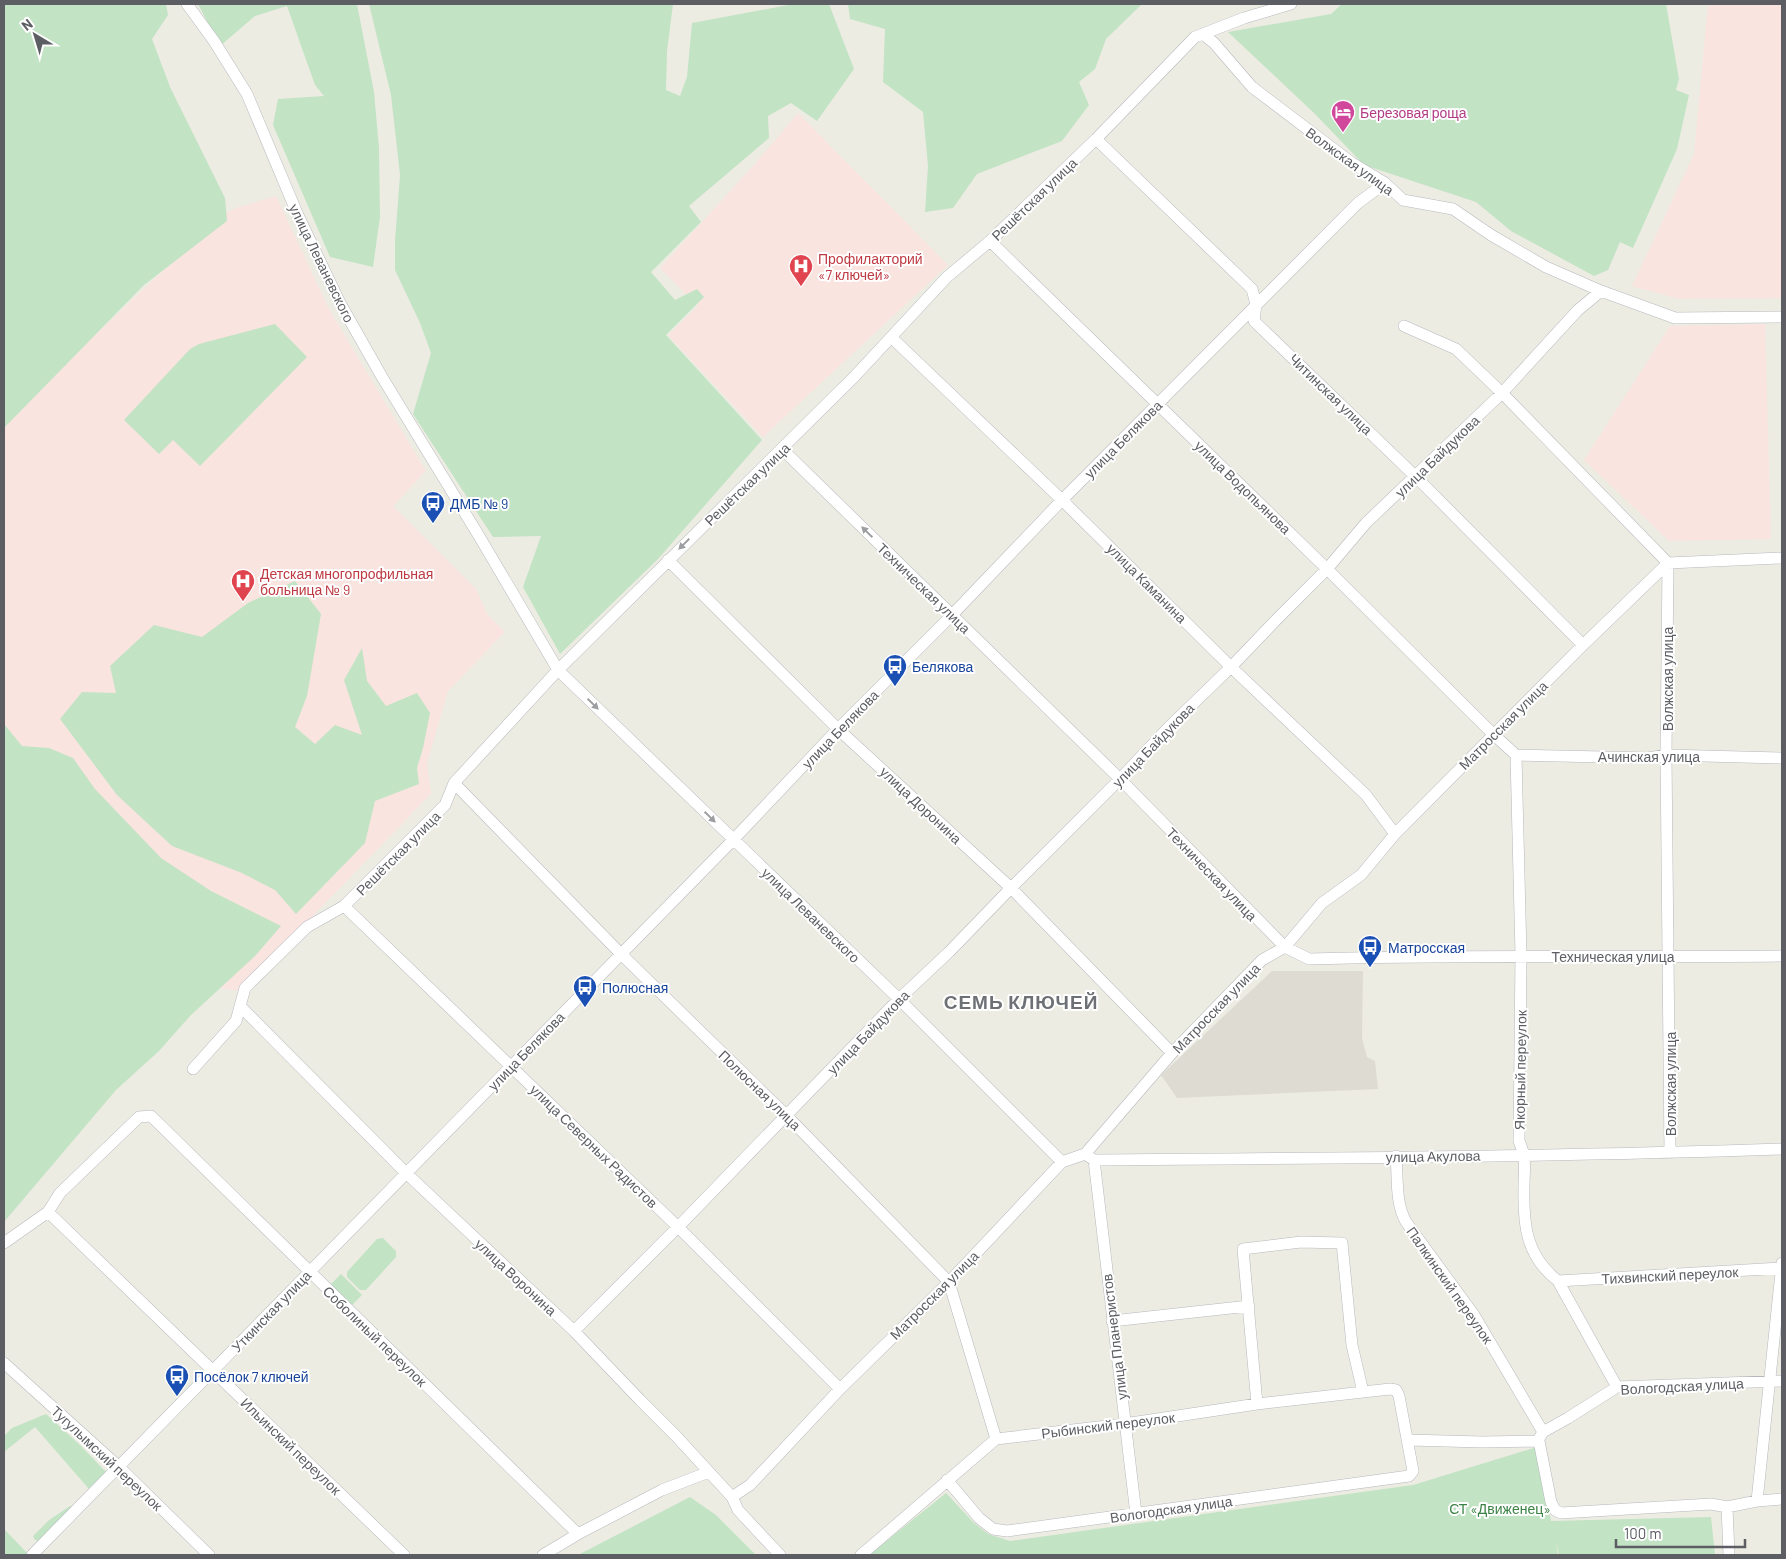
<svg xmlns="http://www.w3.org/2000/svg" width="1786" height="1559" font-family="Barlow,sans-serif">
	<rect width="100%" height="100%" fill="#edece3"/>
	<path fill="#dddbd2" d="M1272,971H1363L1362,1038L1367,1057L1375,1061L1378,1089L1177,1098L1161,1075Z"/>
	<path fill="#f9e4e0" d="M1708,4H1782V298L1679,299L1632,286L1694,154Z
		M798,113L948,265L763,437L668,335L698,306L660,268L753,166Z
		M276,196L329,309L426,471L393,506L476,589L487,614L505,632L448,691L427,763L431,794L240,991L208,986L4,809V421L220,217L233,209Z
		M1765,324L1771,539L1669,541L1584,460L1670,326Z"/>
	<path fill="#c2e3c4" d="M4,4H166L168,15L152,39L170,87L225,198L227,221L144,285L4,428Z
		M198,4H357L374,92L379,148L380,217L373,267L330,257L273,125L278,99L324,96L315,85L287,6L255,16L220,46Z
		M369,4H673L667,51L666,90L680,96L687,77L692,23L794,4H829L854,69L817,121L791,103L768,116L769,138L689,206L701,222L651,272L675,300L697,289L704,297L666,335L762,440L658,559L560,654L523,587L541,536L493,537L413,414L431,353L420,323L395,270V241L400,175L391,95Z
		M848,4H1142L1106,39L1095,69L1079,82L1089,105L1062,141L977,174L953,208L925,212L928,166L923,112L883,82L885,29L850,19Z
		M1342,4H1666L1679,79L1676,90L1689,95L1677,149L1633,248L1620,242L1608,270L1594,276L1511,231L1476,202L1364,165L1316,115L1228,32L1331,14Z
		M275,324L307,357L200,466L173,440L159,454L124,420L190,349L199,344Z
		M295,581L321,614L307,696L295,727L315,744L335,725L362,735L344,680L362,648L367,681L386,706L417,693L430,713L423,748L417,768L419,784L375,801L365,843L296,914L275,890L242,873L172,846L117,795L60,719L82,692L116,693L110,666L154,625L202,637L248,603Z
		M4,724L22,746L49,748L73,758L95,789L161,858L211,891L281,926L255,956L190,1016L159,1051L116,1090L4,1222Z
		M383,1238L396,1251V1257L366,1290H360L347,1277V1272L377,1239Z
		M341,1274L362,1295L351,1306L330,1285Z
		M46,1414L80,1445L107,1473L89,1489L35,1427L4,1452V1436L12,1428Z
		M1537,1447L1551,1521L1711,1517L1715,1555H1559L1556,1541L1558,1555H869L946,1493L973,1522L988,1534L1010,1541L1413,1485Z
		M690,1497L716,1515L756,1555H578Z
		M70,1506H74L39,1541L35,1540L33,1536L49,1520Z
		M4,1529L29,1555H4Z"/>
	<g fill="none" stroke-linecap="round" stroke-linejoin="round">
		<g stroke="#b6b8bd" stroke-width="12">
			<path id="minor" d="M187,4L214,41L247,94L297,213L340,303L382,377L479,536L558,670L899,999L1062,1162
				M1203,34L1214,43L1252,87L1352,163L1385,183L1403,200L1453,209L1491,235L1546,267L1601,291
				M1096,139L1252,289L1256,304L1254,321L1416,477L1583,645
				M990,241L1327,569L1494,735L1516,755L1521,955L1519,1141C1527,1159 1524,1168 1524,1187C1523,1225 1526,1256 1558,1281L1617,1387
				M1404,326L1456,349L1502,393L1668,563L1666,755L1670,1153
				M892,338L1062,500L1231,667L1366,795L1395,834
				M782,449L1120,779L1285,947L1309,959C1467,954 1624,958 1782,956
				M668,560L838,729L1011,888L1172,1053
				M1516,755L1648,758L1666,755L1782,758
				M454,783L621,954L787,1116L949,1282L996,1439
				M344,906L678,1227L840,1389
				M241,1007L406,1173L574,1331L640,1400L676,1436L732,1497L738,1510L780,1555
				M193,1069L236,1021L245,988L307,927L344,906L445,805L454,783L558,670L854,377L947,277L990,241L1096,139L1195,37L1244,18L1291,4
				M1085,1154L1094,1160C1323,1158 1553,1157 1782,1149
				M1396,1156C1398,1178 1395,1202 1406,1222L1474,1315L1543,1432
				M1094,1160L1136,1514
				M48,1212L404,1555
				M4,1243L48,1212L60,1193L139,1117L151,1116L578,1534
				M1558,1281L1782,1268
				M1112,1321L1249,1306
				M574,1331L678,1227L899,999L949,952L1011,888L1120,779L1168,728L1231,667L1277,619L1327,569L1366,523L1502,393L1578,310L1601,291L1675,318L1782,317
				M4,1363L118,1466L209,1555
				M1257,1404L1243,1249L1301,1242L1342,1243L1352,1345L1363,1392
				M1540,1437L1543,1432L1568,1418L1617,1387L1782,1381
				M1408,1440L1483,1442L1539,1441
				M1539,1441L1551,1502L1555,1510L1561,1513L1711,1504L1727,1507L1757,1501L1782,1499
				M732,1497L750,1485L840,1389L949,1282L1062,1162L1085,1154L1172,1053L1262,960L1285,947L1322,903L1361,875L1395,834L1583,645L1668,563L1782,558
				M1757,1501L1782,1263
				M1727,1507L1729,1555
				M32,1555L733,840L838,729L952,615L1062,500L1358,203L1385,183
				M543,1555L578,1534L662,1490L709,1472
				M861,1555L996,1439L1124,1424L1257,1404L1390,1389L1396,1390L1399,1396L1413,1471L1409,1476L1007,1531L993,1529L979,1518L947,1480"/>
		</g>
		<use href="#minor" stroke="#fff" stroke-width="11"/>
	</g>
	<defs><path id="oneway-solid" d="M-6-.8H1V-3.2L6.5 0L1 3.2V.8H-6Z" transform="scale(1.25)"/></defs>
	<g fill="#9d9ea1">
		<use href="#oneway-solid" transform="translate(867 532) rotate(-136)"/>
		<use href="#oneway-solid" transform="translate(684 544) rotate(135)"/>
		<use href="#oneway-solid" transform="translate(593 704) rotate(44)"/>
		<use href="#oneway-solid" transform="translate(710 817) rotate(44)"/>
	</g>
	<defs>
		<g id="hotel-pin" transform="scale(1.25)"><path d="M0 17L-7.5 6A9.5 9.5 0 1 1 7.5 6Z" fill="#d1479c" stroke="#fff"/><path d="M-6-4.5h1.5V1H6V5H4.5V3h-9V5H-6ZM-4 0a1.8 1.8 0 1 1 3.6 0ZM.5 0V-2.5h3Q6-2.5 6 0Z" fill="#fff"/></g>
		<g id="hospital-pin" transform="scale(1.25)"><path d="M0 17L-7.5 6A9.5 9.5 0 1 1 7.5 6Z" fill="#e0444e" stroke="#fff"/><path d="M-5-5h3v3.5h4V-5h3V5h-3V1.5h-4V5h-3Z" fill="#fff"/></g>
		<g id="bus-pin" transform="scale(1.25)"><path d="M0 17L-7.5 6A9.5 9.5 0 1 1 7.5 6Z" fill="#1a4fb4" stroke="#fff"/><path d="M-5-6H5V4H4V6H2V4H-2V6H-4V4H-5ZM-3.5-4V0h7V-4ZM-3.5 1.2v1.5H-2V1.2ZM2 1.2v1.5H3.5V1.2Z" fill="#fff"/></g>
	</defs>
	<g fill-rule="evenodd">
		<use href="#hotel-pin" x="1343" y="112"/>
		<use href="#hospital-pin" x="801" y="266"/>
		<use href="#bus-pin" x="433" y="503"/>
		<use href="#hospital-pin" x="243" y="581"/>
		<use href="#bus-pin" x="895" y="666"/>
		<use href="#bus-pin" x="1370" y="947"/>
		<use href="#bus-pin" x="585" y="987"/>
		<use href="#bus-pin" x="177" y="1376"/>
	</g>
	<g text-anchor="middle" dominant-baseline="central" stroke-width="4" stroke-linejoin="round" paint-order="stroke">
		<g font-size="14" fill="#b23c85" stroke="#fff" text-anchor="start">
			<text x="1360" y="112">Березовая роща</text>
		</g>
		<g font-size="14" fill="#5c5e63" stroke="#fff">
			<text transform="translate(1350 161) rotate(36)">Волжская улица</text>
			<text transform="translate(1034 199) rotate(-44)">Решётская улица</text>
			<text transform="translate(322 263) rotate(64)">улица Леваневского</text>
			<text transform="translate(1331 394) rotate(44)">Читинская улица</text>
			<text transform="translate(1123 439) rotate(-45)">улица Белякова</text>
			<text transform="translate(1437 456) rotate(-44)">улица Байдукова</text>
			<text transform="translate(747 484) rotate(-44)">Решётская улица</text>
			<text transform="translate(1243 487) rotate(44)">улица Водопьянова</text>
			<text transform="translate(1147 583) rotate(45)">улица Каманина</text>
			<text transform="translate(924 588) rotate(44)">Техническая улица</text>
			<text transform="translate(1667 679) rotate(-90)">Волжская улица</text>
			<text transform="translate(1503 725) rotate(-45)">Матросская улица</text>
			<text transform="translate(840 729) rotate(-46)">улица Белякова</text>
			<text transform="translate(1153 745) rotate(-46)">улица Байдукова</text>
			<text x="1649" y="756">Ачинская улица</text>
			<text transform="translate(921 805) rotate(43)">улица Доронина</text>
			<text transform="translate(398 853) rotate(-45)">Решётская улица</text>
			<text transform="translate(1212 874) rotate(46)">Техническая улица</text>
			<text transform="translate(811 915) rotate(44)">улица Леваневского</text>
			<text x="1613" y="956">Техническая улица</text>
			<text transform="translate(1216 1008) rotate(-46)">Матросская улица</text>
			<text transform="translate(868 1032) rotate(-46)">улица Байдукова</text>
			<text transform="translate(526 1051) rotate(-46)">улица Белякова</text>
			<text transform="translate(1520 1070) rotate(-89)">Якорный переулок</text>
			<text transform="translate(1670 1084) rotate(-90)">Волжская улица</text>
			<text transform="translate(760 1090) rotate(44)">Полюсная улица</text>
			<text transform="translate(594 1146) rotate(44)">улица Северных Радистов</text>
			<text transform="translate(1433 1156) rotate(-1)">улица Акулова</text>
			<text transform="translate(1670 1275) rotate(-3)">Тихвинский переулок</text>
			<text transform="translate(516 1277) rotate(43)">улица Воронина</text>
			<text transform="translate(1450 1285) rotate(55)">Палкинский переулок</text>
			<text transform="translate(934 1295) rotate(-45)">Матросская улица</text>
			<text transform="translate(271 1311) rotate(-46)">Уткинская улица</text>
			<text transform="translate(375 1336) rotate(44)">Соболиный переулок</text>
			<text transform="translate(1114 1337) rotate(-97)">улица Планеристов</text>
			<text transform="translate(1682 1386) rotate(-3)">Вологодская улица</text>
			<text transform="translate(1108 1425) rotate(-7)">Рыбинский переулок</text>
			<text transform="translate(291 1446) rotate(44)">Ильинский переулок</text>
			<text transform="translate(107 1458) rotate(43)">Тугулымский переулок</text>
			<text transform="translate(1171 1509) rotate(-8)">Вологодская улица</text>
		</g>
		<g font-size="14" fill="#be3a42" stroke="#fff" text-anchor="start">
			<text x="818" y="258">Профилакторий<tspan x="818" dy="16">«7 ключей»</tspan></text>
			<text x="260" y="573">Детская многопрофильная<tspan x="260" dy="16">больница № 9</tspan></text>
		</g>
		<g font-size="14" fill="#164399" stroke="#fff" text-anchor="start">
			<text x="450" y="503">ДМБ № 9</text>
			<text x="912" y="666">Белякова</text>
			<text x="1388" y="947">Матросская</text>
			<text x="602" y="987">Полюсная</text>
			<text x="194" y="1376">Посёлок 7 ключей</text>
		</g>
		<g font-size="14" fill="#3b8344" stroke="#fff">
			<text x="1500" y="1508">СТ «Движенец»</text>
		</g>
		<g font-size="19" font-weight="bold" letter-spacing="1" fill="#6d7075" stroke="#fff">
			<text x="1021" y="1001">СЕМЬ КЛЮЧЕЙ</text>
		</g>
	</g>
	<rect width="1786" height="1559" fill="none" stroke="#5c5e63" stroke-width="10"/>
	<g transform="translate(35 35) rotate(322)" stroke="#ffffff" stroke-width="4" paint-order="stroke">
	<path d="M0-4L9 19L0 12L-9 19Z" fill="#5c5e63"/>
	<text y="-8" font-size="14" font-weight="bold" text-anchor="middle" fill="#5c5e63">N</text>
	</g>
	<path d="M1616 1539v8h129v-8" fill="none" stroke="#5c5e63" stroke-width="2.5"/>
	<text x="1624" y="1539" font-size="15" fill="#5c5e63" stroke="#ffffff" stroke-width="4" paint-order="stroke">100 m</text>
</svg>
